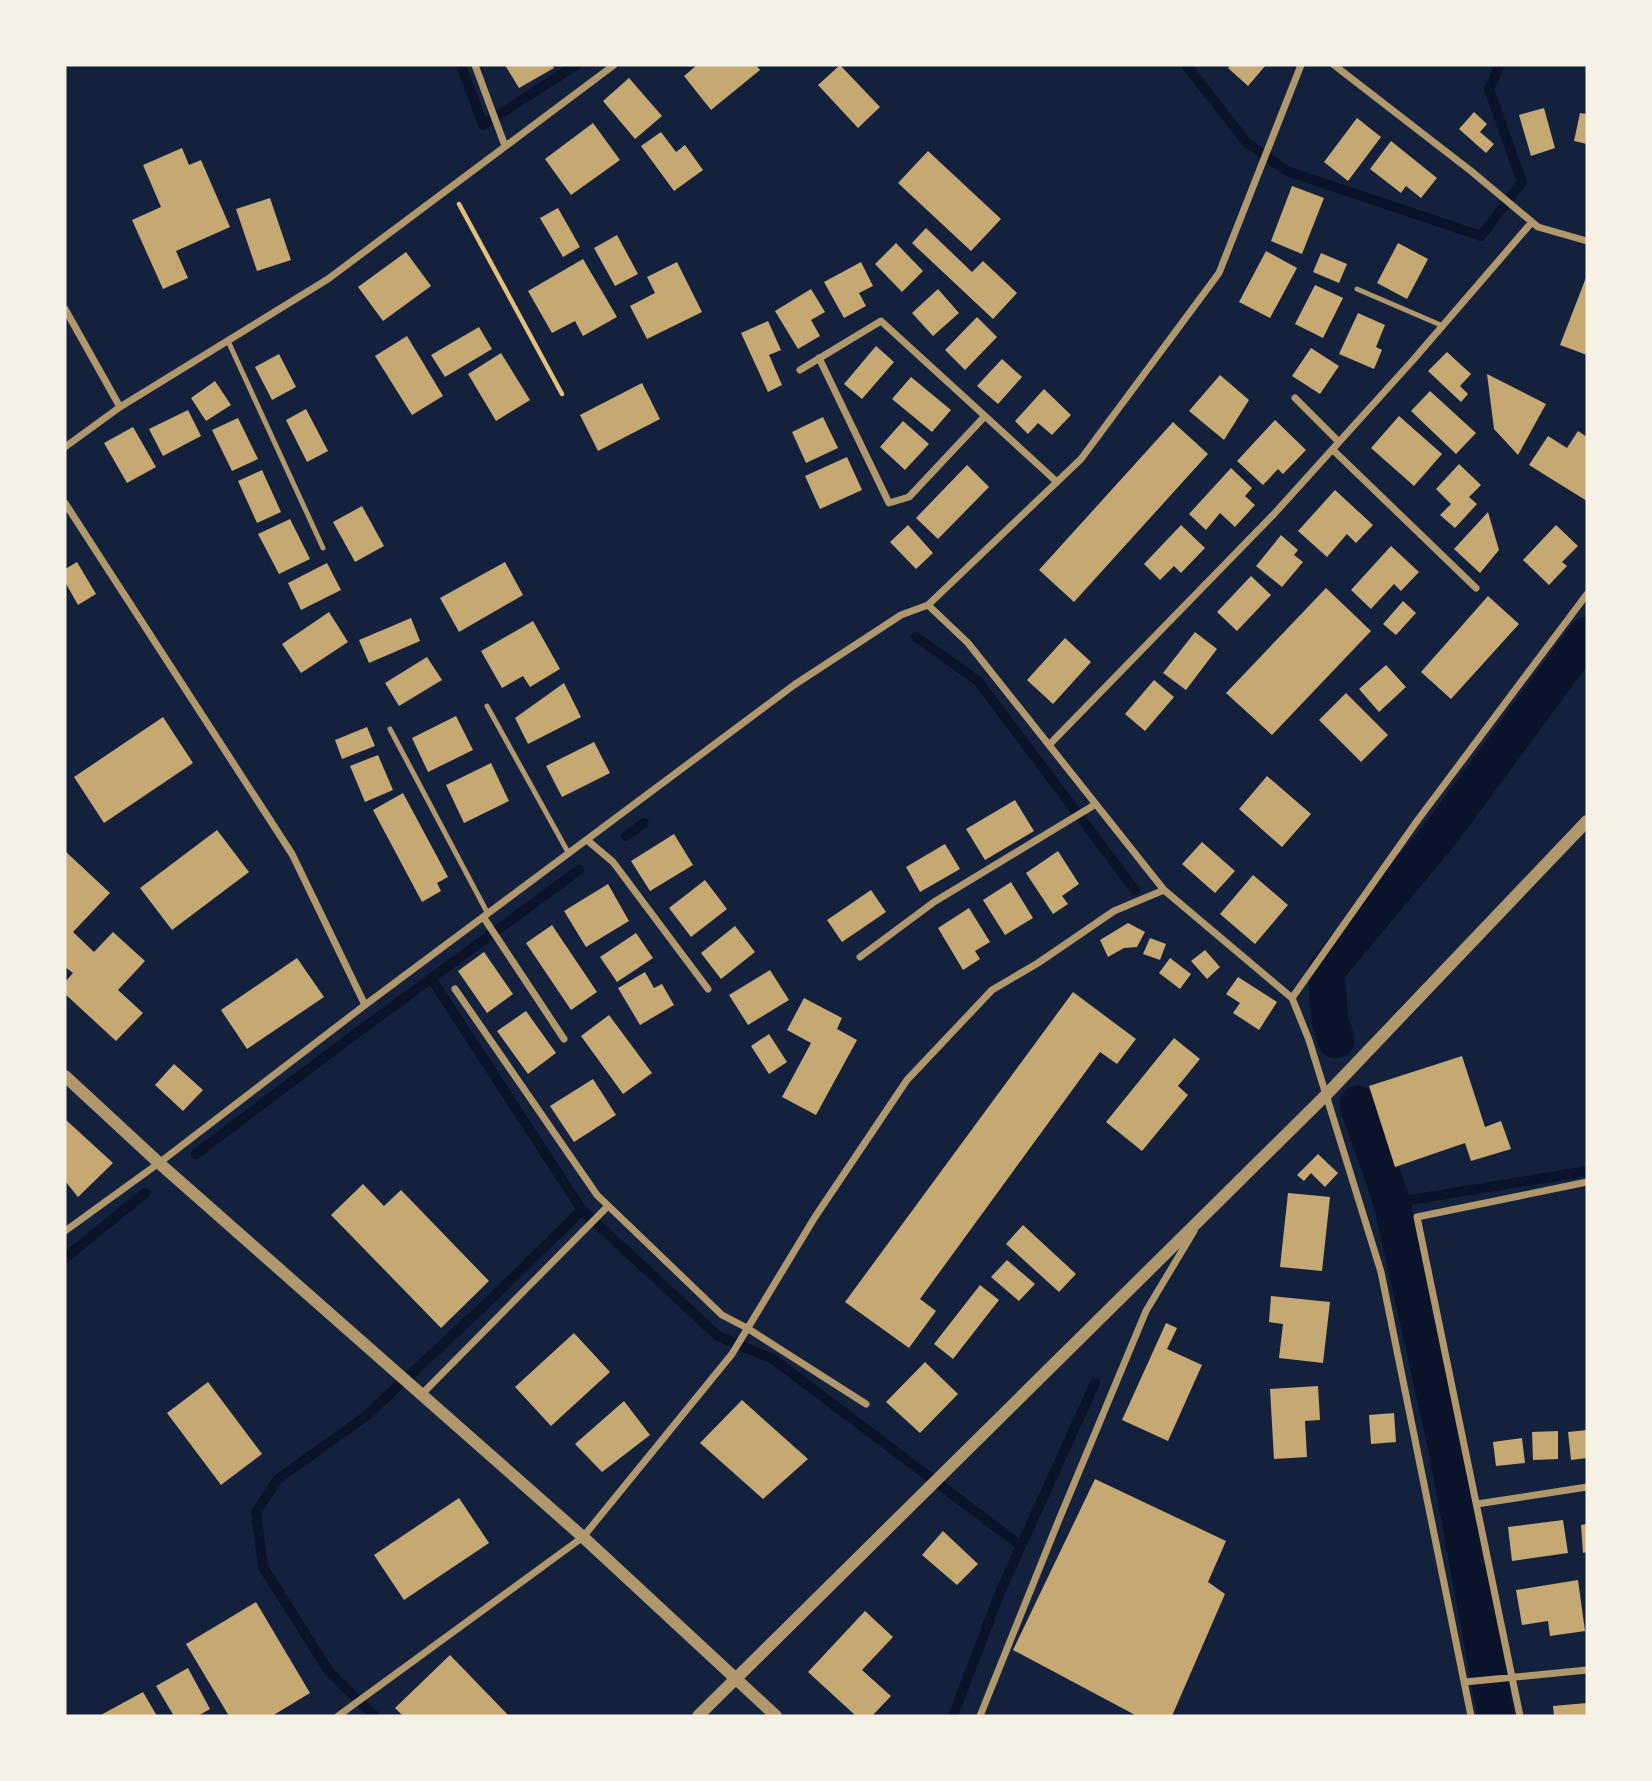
<svg xmlns="http://www.w3.org/2000/svg" width="1652" height="1781" font-family="'Open Sans',sans-serif">
	<rect width="100%" height="100%" fill="#14213d"/>
	<g fill="none" stroke-linecap="round" stroke-linejoin="round">
		<path stroke="#0b132b" stroke-width="10" d="M461,65L483,125L576,65
			M1186,65L1247,143L1287,171L1481,236L1522,182L1489,89L1500,65
			M916,637L978,681L1135,890
			M626,836L644,823
			M431,978L582,1210L718,1336L773,1359L1021,1546
			M196,1154L358,1032L579,870
			M1392,1203L1587,1171
			M65,1258L145,1193
			M375,1716L330,1673L263,1567L256,1512L278,1479L366,1416L486,1304L582,1210
			M953,1716L1001,1590L1095,1383"/>
		<path stroke="#0b132b" stroke-width="37" d="M1336,1040L1330,1020L1326,971L1441,833L1587,635
			M1358,1104L1392,1203L1447,1449L1496,1716"/>
	</g>
	<path fill="#c6a872" d="M505,65H552L554,68L519,88Z
		M697,65H756L760,70L711,110L684,76Z
		M840,65L880,107L858,128L818,85Z
		M1231,65H1266L1248,86L1228,68Z
		M629,78L662,116L635,139L603,101Z
		M1544,108L1555,148L1531,156L1519,115Z
		M1474,112L1487,124L1480,132L1494,144L1486,153L1459,129Z
		M1580,113L1587,114V144L1574,141Z
		M1357,118L1381,137L1348,181L1324,162Z
		M593,123L620,160L571,195L545,159Z
		M661,132L676,152L685,145L703,170L674,191L641,146Z
		M1391,141L1437,178L1421,198L1406,186L1401,193L1370,169Z
		M182,148L189,165L201,160L230,227L176,251L188,278L163,289L132,220L161,207L143,165Z
		M928,151L1001,219L971,251L898,183Z
		M1292,186L1324,198L1302,254L1271,241Z
		M270,198L291,260L257,271L236,209Z
		M558,208L580,247L563,257L540,218Z
		M926,228L972,272L983,261L1017,293L993,319L912,243Z
		M617,235L638,274L615,286L594,248Z
		M896,243L923,271L902,292L875,264Z
		M1398,243L1428,259L1407,299L1377,283Z
		M1266,251L1297,268L1270,318L1239,302Z
		M406,252L431,286L383,321L358,287Z
		M1321,253L1347,264L1339,283L1313,272Z
		M583,259L617,317L583,336L575,321L552,333L528,291Z
		M677,262L702,312L647,339L630,306L655,293L647,277Z
		M861,262L873,286L859,293L866,306L844,318L824,282Z
		M1587,275V355L1560,345Z
		M1315,285L1343,298L1323,338L1295,324Z
		M811,289L825,312L811,320L820,336L798,349L775,311Z
		M938,289L959,313L933,336L912,313Z
		M1358,313L1385,325L1376,347L1382,350L1374,369L1339,354Z
		M977,317L997,337L965,370L945,350Z
		M768,321L781,350L769,355L782,385L768,392L741,333Z
		M479,327L492,349L445,377L431,355Z
		M407,336L443,396L412,415L375,356Z
		M876,346L894,362L862,399L844,384Z
		M1311,348L1339,366L1320,394L1292,376Z
		M1447,352L1471,374L1460,386L1468,394L1461,402L1428,371Z
		M501,353L530,400L496,421L468,374Z
		M279,354L296,387L272,400L255,367Z
		M1002,359L1022,377L998,404L977,386Z
		M1487,374L1546,404L1518,455L1494,429Z
		M1220,375L1249,400L1224,440L1189,411Z
		M911,377L951,410L932,432L892,399Z
		M215,381L231,405L206,421L191,398Z
		M642,383L660,419L598,451L580,415Z
		M1044,389L1071,415L1052,435L1038,423L1028,434L1015,421Z
		M1430,391L1476,433L1456,454L1411,411Z
		M306,409L328,451L307,462L286,420Z
		M188,410L201,436L163,456L149,429Z
		M1399,416L1442,454L1414,486L1371,448Z
		M823,417L838,448L806,463L792,432Z
		M238,418L258,459L232,471L212,430Z
		M1275,420L1306,450L1283,474L1278,469L1263,485L1237,461Z
		M903,421L929,444L905,470L880,447Z
		M1173,422L1208,454L1074,602L1039,570Z
		M133,427L156,467L127,483L104,443Z
		M1578,431L1587,437V501L1529,465L1548,436L1567,448Z
		M847,457L862,490L820,509L805,476Z
		M1459,464L1481,485L1469,497L1477,504L1455,528L1440,515L1451,504L1436,489Z
		M967,465L989,487L938,539L916,518Z
		M1231,468L1252,488L1245,496L1255,505L1235,527L1220,513L1206,530L1189,514Z
		M262,470L281,512L257,523L238,481Z
		M1335,490L1373,525L1356,543L1347,534L1327,557L1298,531Z
		M362,506L384,546L355,562L333,522Z
		M1488,512L1499,550L1480,573L1454,549Z
		M290,519L310,559L279,574L258,534Z
		M908,525L933,553L916,569L890,542Z
		M1181,525L1205,548L1181,573L1174,566L1160,580L1144,564Z
		M1556,525L1578,546L1562,562L1567,566L1549,585L1523,560Z
		M1281,535L1298,550L1294,555L1303,562L1282,587L1256,566Z
		M1391,546L1419,572L1401,591L1394,584L1371,609L1351,590Z
		M77,562L96,594L78,605L65,582V569Z
		M505,562L523,595L459,632L440,598Z
		M327,563L341,590L301,610L288,583Z
		M1251,576L1271,595L1237,631L1217,612Z
		M1326,588L1371,631L1272,735L1226,693Z
		M1488,596L1519,624L1451,699L1421,672Z
		M1403,601L1416,613L1396,635L1383,624Z
		M329,612L348,642L301,673L282,644Z
		M411,618L420,641L369,663L359,640Z
		M533,621L560,669L530,687L523,676L502,688L481,651Z
		M1195,632L1217,649L1186,690L1163,673Z
		M1065,638L1091,662L1053,704L1027,680Z
		M427,657L442,680L399,706L385,683Z
		M1386,665L1406,687L1379,712L1359,689Z
		M1154,680L1174,697L1145,731L1125,714Z
		M564,683L581,717L528,744L515,718Z
		M1346,693L1388,735L1361,762L1319,720Z
		M456,716L473,750L428,772L412,738Z
		M163,717L193,763L104,823L74,777Z
		M367,727L375,746L342,759L335,740Z
		M594,742L610,773L562,797L546,766Z
		M378,755L393,790L365,802L350,766Z
		M491,763L509,801L464,823L446,785Z
		M1267,776L1311,814L1282,847L1239,809Z
		M403,793L448,877L437,883L441,891L422,902L373,810Z
		M1015,800L1034,831L985,860L966,829Z
		M217,830L249,872L172,930L140,888Z
		M674,834L693,865L650,891L631,861Z
		M1202,842L1235,871L1215,893L1182,864Z
		M945,844L960,869L920,892L906,867Z
		M65,851L110,893L73,932L94,952L113,932L145,961L118,990L143,1013L116,1041L65,994V982L73,973L65,967Z
		M1058,851L1079,884L1062,896L1068,904L1053,914L1026,873Z
		M1253,875L1288,905L1255,944L1220,914Z
		M705,880L727,909L691,937L669,908Z
		M1011,882L1033,918L1005,935L983,900Z
		M608,884L629,921L586,947L564,911Z
		M871,890L886,912L842,942L827,920Z
		M969,908L990,942L975,951L980,959L963,970L938,928Z
		M1128,923L1145,932L1137,947L1124,948L1108,957L1100,940Z
		M552,925L597,992L571,1010L526,943Z
		M735,926L755,952L721,979L701,953Z
		M636,933L653,958L617,982L600,957Z
		M1150,938L1166,944L1160,960L1143,954Z
		M1205,950L1220,967L1207,979L1191,961Z
		M484,952L513,994L487,1013L458,971Z
		M297,958L324,997L247,1049L221,1010Z
		M1170,958L1191,974L1180,989L1159,973Z
		M770,970L789,1000L748,1025L729,995Z
		M645,972L654,988L662,984L674,1005L640,1025L618,988Z
		M1238,977L1277,1002L1259,1030L1233,1013L1240,1003L1226,994Z
		M1073,992L1136,1039L1117,1064L1100,1052L920,1299L936,1311L909,1348L845,1302Z
		M804,998L842,1018L837,1029L857,1040L816,1115L782,1097L811,1043L787,1030Z
		M526,1011L556,1053L528,1074L497,1031Z
		M609,1015L652,1073L623,1094L581,1036Z
		M769,1034L787,1062L769,1074L751,1046Z
		M1174,1038L1200,1059L1178,1086L1188,1095L1142,1151L1106,1122Z
		M1462,1056L1485,1127L1501,1121L1511,1149L1471,1161L1465,1143L1395,1167L1369,1086Z
		M174,1064L203,1090L183,1111L155,1085Z
		M593,1079L616,1115L574,1142L550,1106Z
		M65,1119L113,1163L78,1197L65,1181Z
		M1318,1154L1338,1173L1325,1187L1311,1173L1304,1181L1297,1175Z
		M363,1184L384,1206L401,1190L489,1281L441,1328L331,1215Z
		M1288,1193L1330,1197L1322,1271L1280,1267Z
		M1023,1225L1076,1274L1059,1292L1006,1244Z
		M1007,1260L1035,1284L1019,1301L991,1277Z
		M980,1285L999,1300L953,1359L934,1344Z
		M1271,1296L1330,1302L1323,1363L1279,1358L1283,1324L1269,1322Z
		M1166,1323L1177,1328L1167,1349L1202,1365L1168,1441L1122,1420Z
		M574,1333L610,1372L551,1426L515,1387Z
		M925,1362L958,1394L920,1433L886,1402Z
		M208,1382L262,1454L221,1485L167,1413Z
		M1318,1386L1320,1420L1305,1421L1307,1457L1274,1459L1270,1389Z
		M742,1400L808,1459L763,1499L700,1443Z
		M624,1401L650,1435L602,1472L575,1444Z
		M1394,1413L1396,1442L1371,1444L1369,1415Z
		M1587,1430V1458L1571,1460L1568,1432Z
		M1558,1431V1459L1533,1460L1532,1432Z
		M1522,1438L1525,1463L1496,1466L1493,1442Z
		M1095,1479L1226,1541L1208,1582L1225,1594L1172,1716H1137L1013,1650Z
		M459,1498L489,1543L404,1600L374,1555Z
		M1563,1520L1568,1553L1512,1561L1508,1527Z
		M1587,1524V1552L1583,1553L1581,1525Z
		M943,1531L978,1564L957,1585L922,1555Z
		M1578,1580L1585,1631L1550,1636L1548,1621L1522,1625L1516,1590Z
		M256,1602L310,1693L272,1716H229L186,1644Z
		M865,1611L893,1637L862,1670L891,1696L872,1716H856L808,1672Z
		M450,1655L509,1716H403L395,1708Z
		M188,1668L210,1709L198,1716H174L156,1686Z
		M143,1692L157,1716H99Z
		M1587,1703V1716H1554L1553,1706Z"/>
	<g fill="none" stroke-linecap="round" stroke-linejoin="round">
		<path stroke="#e5c07b" stroke-width="4.5" d="M459,204L562,394"/>
		<path stroke="#b1986c" stroke-width="5" d="M1357,289L1443,326
			M228,341L323,548
			M487,706L569,854
			M390,729L488,914"/>
		<path stroke="#b1986c" stroke-width="7" d="M475,65L505,146
			M1334,65L1471,171L1538,227L1587,241
			M65,309L120,407
			M819,358L889,503L909,497L985,416
			M800,370L881,321L1057,482
			M1295,398L1339,442
			M65,447L120,407L328,279L614,65
			M1333,450L1476,588
			M65,503L292,854L365,1005
			M928,605L968,643L1164,890L1292,998L1309,1040L1381,1272L1471,1716
			M1049,745L1274,514L1414,359L1532,222
			M587,840L613,862L708,989
			M484,918L564,1039
			M860,957L934,902L1096,804
			M455,989L597,1195L722,1315L747,1328L866,1404
			M1292,998L1417,821L1587,594
			M65,1231L159,1163L365,1005L794,685L901,615L928,605L1081,459L1219,273L1301,65
			M421,1395L608,1206
			M1477,1504L1587,1487
			M1465,1682L1587,1670
			M338,1716L583,1537L732,1354L815,1217L907,1080L992,990L1038,963L1114,911L1164,890
			M980,1716L1058,1522L1146,1311L1194,1231
			M1520,1716L1417,1217L1587,1182"/>
		<path stroke="#b1986c" stroke-width="12" d="M65,1076L159,1163L583,1537L776,1716
			M698,1716L1326,1095L1587,821"/>
	</g>
	<rect width="1652" height="1781" fill="none" stroke="#f6f1e7" stroke-width="133"/>
</svg>
